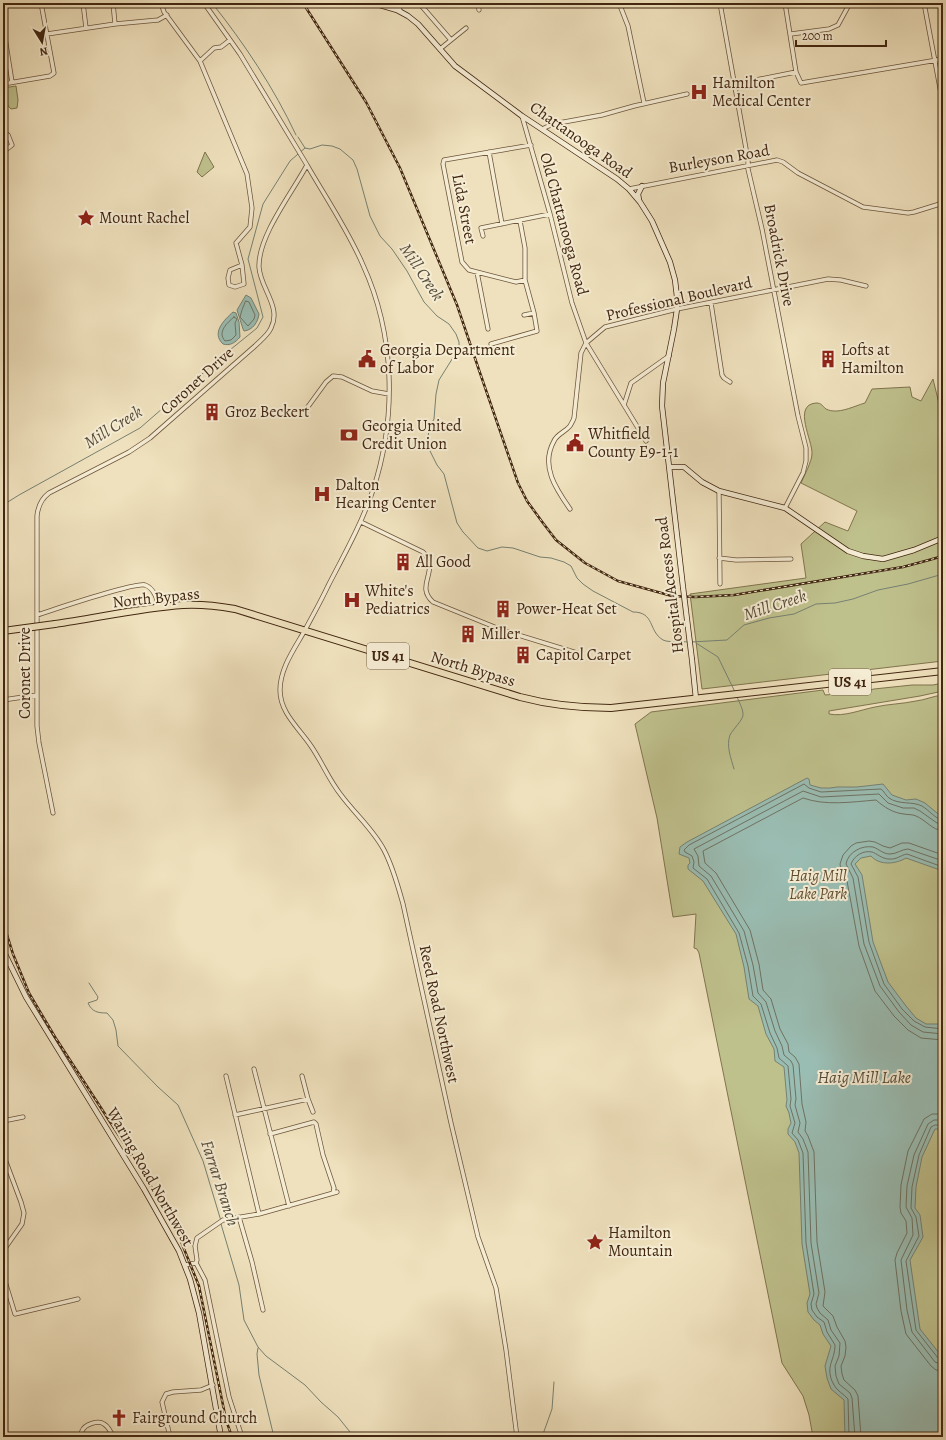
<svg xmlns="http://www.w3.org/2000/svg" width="946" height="1440" font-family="Alegreya,serif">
	<rect width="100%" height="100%" fill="#efe1bd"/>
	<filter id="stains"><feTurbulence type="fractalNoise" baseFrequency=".005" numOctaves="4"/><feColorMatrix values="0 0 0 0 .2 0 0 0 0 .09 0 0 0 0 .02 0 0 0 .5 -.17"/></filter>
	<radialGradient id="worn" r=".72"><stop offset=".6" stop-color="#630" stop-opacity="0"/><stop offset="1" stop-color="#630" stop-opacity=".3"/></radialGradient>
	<path fill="#bfc18d" stroke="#80744e" d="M16,86L18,100L17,108L11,109C5,103 3,97 3,88Z
		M205,152L214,167L202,177L197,172Z
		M933,379L943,420V661L702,689L690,594L806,578L801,544L825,522L848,531L857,511L801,483C804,476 812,461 812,454C813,441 792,405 816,403C822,403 822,406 826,409C838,415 854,406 865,403L872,389L910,387L912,397L921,401Z
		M943,683V691L920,696L829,711V714C844,717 860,710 875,707C888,704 902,704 916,701C925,700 933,696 943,695V1437H813L809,1415L803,1396L782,1363L699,953L697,949L694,948L696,914L673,917L657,818L635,724L651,712L823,690L825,695L861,692L874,689L912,685H933Z"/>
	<path fill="#9abdb3" stroke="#768172" d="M246,295L251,298L259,314C258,322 253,330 244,331L243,329L237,310Z
		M233,312L236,313L239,322L240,337C235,343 230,346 223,344C211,333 224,320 233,312Z
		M807,778L809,779L810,785L821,788H830L837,787H857L883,784L892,795L906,800L916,799L925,803L943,818V870H940L906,858C896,864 880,866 871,856L861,858L855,864L862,875L873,942L888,982L906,1006L916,1018L926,1024H938L943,1026V1129H935L922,1157L916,1187L915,1208L920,1215L923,1237L910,1260L920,1329L943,1358V1437H845L844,1400L831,1389L827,1378L825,1366L831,1346L823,1334L820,1325L814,1320L808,1312L807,1303L810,1294L802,1244L799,1153L795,1142L788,1134V1129L791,1123L789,1113L786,1106L787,1100L784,1067L775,1061L774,1049L766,1034L758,1006L749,999L744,967L736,934L703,881L688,869V865L690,863L689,858L679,854L680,847L687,842Z"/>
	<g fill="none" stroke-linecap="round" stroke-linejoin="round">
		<path stroke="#6e7262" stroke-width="1" d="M246,301L249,302L255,315L254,319L248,326L240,317L242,310Z
			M234,317L237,319L235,323L236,335L231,340L225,341C217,332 227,323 234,317Z
			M943,855L909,843H902L890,848L883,846L875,842L869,841L856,843L851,846L843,855L840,864L841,870L847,881L859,946L875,991L894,1016L908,1030L921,1038L943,1040
			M943,861L908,849C902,849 897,854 890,854C883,854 879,849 873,847C862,845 848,852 846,864L853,878L864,944L880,986L899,1012L911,1025L923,1032L943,1034
			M943,866H940L907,854C901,855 896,860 889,859C882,859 876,853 872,852C863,850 854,856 851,864L858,877L869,942L884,984L902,1009L914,1021L925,1027L943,1029
			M943,1114H932L924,1119L908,1151L901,1185L900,1207L901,1213L906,1221L907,1233L897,1253L895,1260L901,1311L906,1334L931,1366L936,1370L943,1371
			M943,1120H934L928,1124L914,1155L907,1186L906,1207L912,1218L913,1235L901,1260L907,1310L912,1332L935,1362L943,1365
			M943,1125H935L931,1127L919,1155L912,1187L911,1208L916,1217L919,1236L906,1261L916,1330L938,1358L943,1360
			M849,1437L848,1399C844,1394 837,1391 834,1385C824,1367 835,1361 835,1345L827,1332L824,1322L817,1317L812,1310L811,1304L814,1294L806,1243L803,1153L798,1140L792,1133L795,1123L790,1106L791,1099L788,1066L779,1058L777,1048L770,1033L761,1004L753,996L748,966L739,933L707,879L693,868L694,862L692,856L685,852L684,850L689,845L804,784L809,788L821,792L881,789C884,791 886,796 889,798C899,805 912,801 922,806C929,810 935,819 943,820
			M855,1437L852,1398L850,1393L839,1384L836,1376L835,1366L839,1356L840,1343L831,1330L828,1320L820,1313L817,1308L816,1304L819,1293L811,1243L808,1152L803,1139L798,1132L800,1123L795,1105L796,1099L793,1065L791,1061L784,1055L782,1046L775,1031L766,1002L758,993L753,965L744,931L711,876L699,866L698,856L694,849L803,791L821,797L879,794L888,803L903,808H914L920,811L937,823L943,825
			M861,1437L858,1396L855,1390L844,1380L842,1374L841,1366L845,1356L846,1347L845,1341L837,1327L833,1316L823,1306L825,1292L817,1242L814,1152L808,1136L805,1131L806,1122L802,1104L799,1064L795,1057L789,1052L788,1044L780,1029L771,999L763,990L759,964L750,930L716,873L705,863L703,851L803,798C826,806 851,802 876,800C884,807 893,813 904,814C908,815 912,814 916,816C926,820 932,830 943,831"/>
		<path stroke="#768172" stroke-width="1" d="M212,3C244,43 274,88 296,135
			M298,137L305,148
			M3,505L19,495L140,428L225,354L257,328L263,317L248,259L263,204L290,161L305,148L310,149L322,145L332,146L340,149L353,160L357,169L370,216L380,236L392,249L407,271L424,302L437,316L449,324L456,334L459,342V348L439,380L436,394L434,419L429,428L428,439L430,451L437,465L444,474L457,523L463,532L478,548L487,551L502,547L513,548L540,557L551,558L564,562L571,566L577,578L583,584L593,591L633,612C655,612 648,631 663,640C670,643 681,641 688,642
			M691,642L727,640L744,625L769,618L794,614L816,604L835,603L853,599L878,590L908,584L943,574
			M696,643L718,657L735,692
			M734,769C731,758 726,746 730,735C733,729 744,719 743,714C743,709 739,702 737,697
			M89,983L98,997L97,1000L88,1003C92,1012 98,1013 107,1013L113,1020L116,1030L118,1046L158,1087L178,1105L203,1161L221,1221
			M221,1224L239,1285L244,1320L258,1347L266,1356L305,1385L321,1402L338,1417L354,1437
			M258,1348L257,1354L259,1375L274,1437
			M542,1437L552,1409L554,1382"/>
		<g stroke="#6c553b" stroke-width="5">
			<path id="street" d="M83,3L86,28
				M113,3L115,24
				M161,3L164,12L200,61L247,174L252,208L250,227L236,243L242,265L244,284L235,287L229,285L228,278L230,270L242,265
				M398,3L400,11
				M419,3L451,40
				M478,3L479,10
				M619,3L628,26L644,103
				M720,3L748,160V169L762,229L798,416L806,448V461L803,473L785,508
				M785,3L796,72L801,83L943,59
				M924,3L943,104
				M384,5L391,3
				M3,25L12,82
				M47,34L115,24L158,20L167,15
				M791,34L829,29L838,25L850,3
				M440,49L466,28
				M200,61L214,48L221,47L230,40
				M3,84L50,76L54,73L41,3
				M735,84L796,72
				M522,116L550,214L572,303L586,343L646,441
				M542,129L553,124L602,115L634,106L687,94
				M3,131L8,135L12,145L3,152
				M489,152L502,224
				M307,165C326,198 348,230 363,265C395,335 397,417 373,490C362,523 344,555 328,586C321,601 313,615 305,630C295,648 280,668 280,690C280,713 299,728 311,746C322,762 329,780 341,795C355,814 373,829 384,850C393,867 398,886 403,904L451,1123L478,1237L496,1288L506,1350L517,1437
				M629,189L777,160L783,162L798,173L863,207L908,213L914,212L943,203
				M483,236L481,228L550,214
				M477,272L488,329
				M525,280L516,282L469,270L462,262L443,164L444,160L531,145
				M711,303L722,375L724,378L730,382
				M524,315L534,313
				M491,344L537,331L534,313L525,280V248L520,221
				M624,405L631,383L669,356
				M307,408L326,382L333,376L342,377L372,391L389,394
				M719,491L720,584
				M570,509C556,489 540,466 554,441C557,434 565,432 570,426C571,424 573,421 574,418L581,353L586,343L605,327L677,309L828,279L841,280L866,286
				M361,522L423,552C441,571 414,585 433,602L502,630L577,653
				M719,558L736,560L791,559
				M37,615C53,610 134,582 145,585C154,588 157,599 159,607
				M3,700L37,695
				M53,813L39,743L37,726V516C38,506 41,499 49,493L129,452L150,438L255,346C261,340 268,335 271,328C282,307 260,288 259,267C258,236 292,193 307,165L240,54L204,3
				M254,1069L289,1206
				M226,1076L259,1214
				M302,1076L308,1099L313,1112
				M235,1115L308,1099
				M3,1121L23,1117
				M270,1134L314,1122L316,1124L323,1155L334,1188L333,1193
				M3,1154L21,1202L24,1213L22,1224L3,1251
				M239,1217L252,1262L263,1310
				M196,1263L205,1280L229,1397L242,1437
				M196,1263L197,1260L195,1246L197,1238L223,1220L259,1214L337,1192
				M185,1265L196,1263
				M3,1275L15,1314L78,1299
				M81,1437C81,1436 81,1431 82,1431C85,1424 98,1420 104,1424C109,1427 111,1432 113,1437
				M170,1437L162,1402L166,1394L173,1392L201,1390L213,1385"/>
		</g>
		<g stroke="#412610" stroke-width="6">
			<path id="secondary" d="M373,3L397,10L408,16L418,24L455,66L522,116L617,179L629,189L640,202L652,221L670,262L675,280L677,297V309L674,329L663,383L662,406L683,587
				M639,200L638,194L642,186
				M669,467H684L702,482L719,491L785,508L848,551L863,556L883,559L914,550L943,538
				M692,660L696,699
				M3,950L26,997L144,1189L179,1251L190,1279L199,1313L221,1437"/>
		</g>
		<g stroke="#412610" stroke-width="8">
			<path id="highway" d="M55,624C97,618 140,608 183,605C200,604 218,606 235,609L520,697C550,705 580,708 611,708L943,671"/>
		</g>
		<use href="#street" stroke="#f5ecd4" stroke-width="3.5"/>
		<use href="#secondary" stroke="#f5ecd4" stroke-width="4.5"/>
		<use href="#highway" stroke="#efe1bd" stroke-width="6"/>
		<g stroke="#412610" stroke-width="2.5">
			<path id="rail" d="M303,3L366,102L400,168L457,305L479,370L518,483L527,501L543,523L556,540L585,563L618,581L672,596L695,597L734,595L903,567L929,560L943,556
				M3,912L7,935L13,954L29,993L55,1037L140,1168L176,1229L199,1286L226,1420L232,1437"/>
		</g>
		<use href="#rail" stroke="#f5ecd4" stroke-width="1" stroke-dasharray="3" stroke-linecap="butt"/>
		<g stroke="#412610" stroke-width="6" stroke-linecap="butt">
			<path id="secondary-bridge" d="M683,587L692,660"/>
		</g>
		<g stroke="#412610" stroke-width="8" stroke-linecap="butt">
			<path id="highway-bridge" d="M3,631L55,624"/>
		</g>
		<use href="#secondary-bridge" stroke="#f5ecd4" stroke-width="4.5"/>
		<use href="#highway-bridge" stroke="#efe1bd" stroke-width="6"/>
	</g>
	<defs>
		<g id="hospital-bare" transform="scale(1.38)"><path d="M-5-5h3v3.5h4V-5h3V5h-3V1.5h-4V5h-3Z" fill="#8f2418" stroke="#f5ecd4" stroke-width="2.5" paint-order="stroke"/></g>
		<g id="sight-bare" transform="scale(1.38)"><path d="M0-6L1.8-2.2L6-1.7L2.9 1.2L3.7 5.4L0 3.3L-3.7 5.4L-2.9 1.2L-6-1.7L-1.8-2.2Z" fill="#8f2418" stroke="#f5ecd4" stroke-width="2.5" paint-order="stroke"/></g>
		<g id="civic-bare" transform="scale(1.38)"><path d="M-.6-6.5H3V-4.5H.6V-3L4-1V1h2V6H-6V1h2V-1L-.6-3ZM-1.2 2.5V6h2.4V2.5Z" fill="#8f2418" stroke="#f5ecd4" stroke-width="2.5" paint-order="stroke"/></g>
		<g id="building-bare" transform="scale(1.38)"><path d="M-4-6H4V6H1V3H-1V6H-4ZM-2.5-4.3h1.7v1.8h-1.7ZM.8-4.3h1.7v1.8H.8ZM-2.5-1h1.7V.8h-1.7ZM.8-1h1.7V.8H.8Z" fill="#8f2418" stroke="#f5ecd4" stroke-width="2.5" paint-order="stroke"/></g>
		<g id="bank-bare" transform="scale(1.38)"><path d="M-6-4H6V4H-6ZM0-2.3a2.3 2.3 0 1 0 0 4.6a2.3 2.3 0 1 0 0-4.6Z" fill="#8f2418" stroke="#f5ecd4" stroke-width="2.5" paint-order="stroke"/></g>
		<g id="church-bare" transform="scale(1.38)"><path d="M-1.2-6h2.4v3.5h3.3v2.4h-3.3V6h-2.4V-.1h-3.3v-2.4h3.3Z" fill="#8f2418" stroke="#f5ecd4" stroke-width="2.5" paint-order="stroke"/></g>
	</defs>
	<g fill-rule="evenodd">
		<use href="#hospital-bare" x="699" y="92"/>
		<use href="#sight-bare" x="86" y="218"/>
		<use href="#civic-bare" x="367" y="359"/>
		<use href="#building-bare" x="828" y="359"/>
		<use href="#building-bare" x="212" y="412"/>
		<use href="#bank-bare" x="349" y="435"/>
		<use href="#civic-bare" x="575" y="443"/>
		<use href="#hospital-bare" x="322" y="494"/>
		<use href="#building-bare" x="403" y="562"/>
		<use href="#hospital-bare" x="352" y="600"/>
		<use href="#building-bare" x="503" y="609"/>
		<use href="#building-bare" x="468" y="634"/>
		<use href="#building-bare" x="523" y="655"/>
		<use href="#sight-bare" x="595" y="1242"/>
		<use href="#church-bare" x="119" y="1418"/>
	</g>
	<g text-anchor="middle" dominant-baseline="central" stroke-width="4" stroke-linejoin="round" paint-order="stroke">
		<g fill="#f5ecd4" stroke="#77614b" stroke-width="1">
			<rect x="367" y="643" width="42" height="26" rx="3"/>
			<rect x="829" y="669" width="42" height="26" rx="3"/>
		</g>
		<g font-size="15" font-weight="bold" fill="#412610">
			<text x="388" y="656">US 41</text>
			<text x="850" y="682">US 41</text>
		</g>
		<g font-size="16" fill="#412610" stroke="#f5ecd4" text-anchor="start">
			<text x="712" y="83">Hamilton<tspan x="712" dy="18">Medical Center</tspan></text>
			<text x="99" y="218">Mount Rachel</text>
			<text x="380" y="350">Georgia Department<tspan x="380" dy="18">of Labor</tspan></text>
			<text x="841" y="350">Lofts at<tspan x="841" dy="18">Hamilton</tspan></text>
			<text x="225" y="412">Groz Beckert</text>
			<text x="362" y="426">Georgia United<tspan x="362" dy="18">Credit Union</tspan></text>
			<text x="588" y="434">Whitfield<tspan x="588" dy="18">County E9-1-1</tspan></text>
			<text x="335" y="485">Dalton<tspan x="335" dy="18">Hearing Center</tspan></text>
			<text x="416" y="562">All Good</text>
			<text x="365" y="591">White's<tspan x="365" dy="18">Pediatrics</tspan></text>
			<text x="516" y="609">Power-Heat Set</text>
			<text x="481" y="634">Miller</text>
			<text x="536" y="655">Capitol Carpet</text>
			<text x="608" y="1233">Hamilton<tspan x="608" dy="18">Mountain</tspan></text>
			<text x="132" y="1418">Fairground Church</text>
		</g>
		<g font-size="16" fill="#412610" stroke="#f5ecd4">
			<text transform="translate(581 140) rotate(35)">Chattanooga Road</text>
			<text transform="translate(719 159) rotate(-10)">Burleyson Road</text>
			<text transform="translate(464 209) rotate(79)">Lida Street</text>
			<text transform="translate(564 224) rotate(75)">Old Chattanooga Road</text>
			<text transform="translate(779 255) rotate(79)">Broadrick Drive</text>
			<text transform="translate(679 299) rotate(-13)">Professional Boulevard</text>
			<text transform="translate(197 381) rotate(-42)">Coronet Drive</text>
			<text transform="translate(670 585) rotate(-97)">Hospital Access Road</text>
			<text transform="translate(156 598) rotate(-6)">North Bypass</text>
			<text transform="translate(473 669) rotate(17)">North Bypass</text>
			<text transform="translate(25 673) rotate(-90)">Coronet Drive</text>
			<text transform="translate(439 1014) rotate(78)">Reed Road Northwest</text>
			<text transform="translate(150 1177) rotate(60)">Waring Road Northwest</text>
		</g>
		<g font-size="16" font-style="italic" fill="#604d2f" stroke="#f5ecd4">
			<text x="818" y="876">Haig Mill<tspan x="818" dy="18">Lake Park</tspan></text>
		</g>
		<g font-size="17" font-style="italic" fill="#574c39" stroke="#f5ecd4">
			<text transform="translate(422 272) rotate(56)">Mill Creek</text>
			<text transform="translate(113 427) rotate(-32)">Mill Creek</text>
			<text transform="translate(775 605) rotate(-18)">Mill Creek</text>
			<text x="864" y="1077">Haig Mill Lake</text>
			<text transform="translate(220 1183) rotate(72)">Farrar Branch</text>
		</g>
	</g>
	<rect width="946" height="1440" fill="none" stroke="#efe1bd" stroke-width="16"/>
	<rect x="4" y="4" width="938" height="1432" fill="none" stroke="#412610" stroke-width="2"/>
	<rect x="8" y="8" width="930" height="1424" fill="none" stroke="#412610"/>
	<g transform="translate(42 42) rotate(169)" stroke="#f5ecd4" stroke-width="3" paint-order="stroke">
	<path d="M0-3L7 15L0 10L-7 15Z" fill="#412610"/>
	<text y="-6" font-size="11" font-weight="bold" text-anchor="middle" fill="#412610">N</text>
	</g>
	<path d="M796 40v6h90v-6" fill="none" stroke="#412610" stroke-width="2"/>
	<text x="802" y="40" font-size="12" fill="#412610" stroke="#f5ecd4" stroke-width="3" paint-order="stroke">200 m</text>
	<rect width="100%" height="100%" filter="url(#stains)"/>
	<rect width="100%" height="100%" fill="url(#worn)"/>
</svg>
